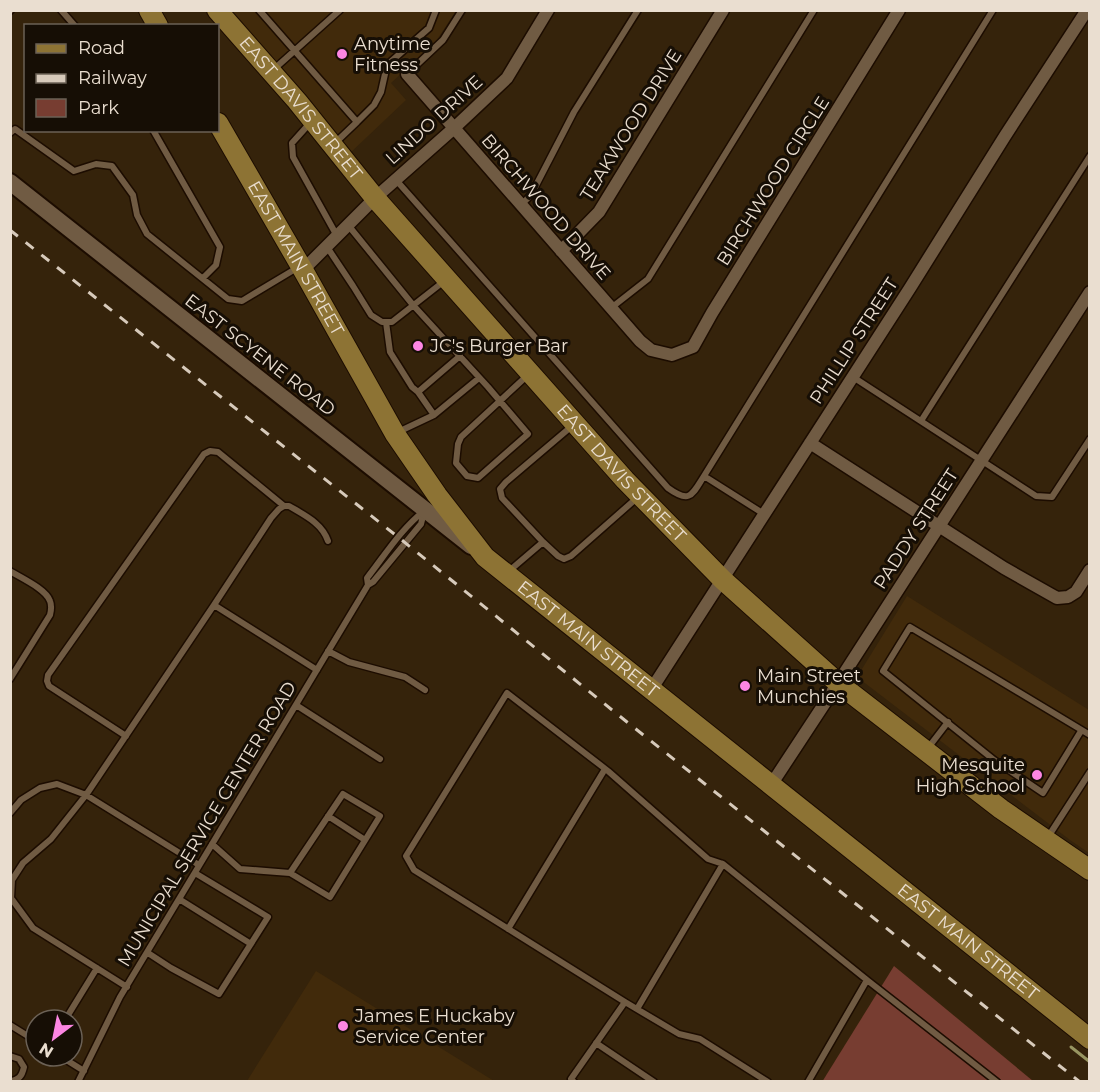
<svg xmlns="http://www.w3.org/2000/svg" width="1100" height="1092" font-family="Montserrat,sans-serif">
	<rect width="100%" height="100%" fill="#35230b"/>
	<path fill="#412a0b" d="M218,11H456L436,41L391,83L406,100L349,154Z
		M907,596L1089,710V853L1070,840L857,677Z
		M316,971L494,1081H247Z"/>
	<path fill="#773d31" d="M894,966L1033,1081L822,1082Z"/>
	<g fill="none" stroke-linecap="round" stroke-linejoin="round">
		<path stroke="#989561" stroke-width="3" d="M1089,1025H1090
			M1071,1047L1090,1062"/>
		<g stroke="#1c0c00" stroke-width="9">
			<path id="service" d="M61,10L75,26
				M259,10L357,122L374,105L381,92L387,65L429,28L436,10
				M10,11L11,10
				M273,70L340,10
				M407,74L443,40L462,10
				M310,123L292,143L293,157L337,236
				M153,130L220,247L216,265L203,278
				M10,133L15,129L74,171L96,164L112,166L133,195L137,215L147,234L228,299L242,301L297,268
				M335,143L357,122
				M396,180L668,488C690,504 692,495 704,476L764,514
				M521,205L531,195L574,112L638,10
				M348,225L413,305L488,387L528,434L478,478L467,476L456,463L458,444L461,437L529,374
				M327,247L353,286L371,315L382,322H392L443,282
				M611,308L648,279L814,10
				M386,322L390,352L412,387L418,392L460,356
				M853,377L1036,496L1052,497L1090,439
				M418,392L434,415
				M921,421L1090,156
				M398,432L434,415L479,378
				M704,476L993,10
				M543,542L502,498L500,489L506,482L572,426
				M10,571C21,578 46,589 50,601C52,606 51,611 50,615L10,679
				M509,571L543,542L558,556L564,559L571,556L638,497
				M368,585L367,578C385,555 401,529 424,511
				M214,605L271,518L279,509L284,506H289C304,515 322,523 328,541
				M328,651L349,662L405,677L425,690
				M296,705L380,759
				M1081,731L1043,793L994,760L883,671L910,627L1090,735
				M126,736L49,686L47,681L48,675L204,454L210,451L218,452L284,506
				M928,748L948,722
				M10,813L21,800L40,788L57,784L86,795L199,865
				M328,816L365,840
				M1048,837L1090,772
				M212,844L240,869L290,873L343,794L380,816L330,897L290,873
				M179,899L251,944
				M508,929L605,769
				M148,953L171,968L219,994L268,917L195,873
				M867,980L997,1082
				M127,987L33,928L11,898L12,880L23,863L51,839L86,795L214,605L317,670
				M625,1002L679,1034L700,1039L768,1082
				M637,1009L723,864
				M65,1020L97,968
				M10,1025L36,1041
				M596,1043L654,1082
				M10,1056L19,1059L24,1067C22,1076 19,1080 10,1081
				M60,1056L84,1071
				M78,1082L120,997L368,585L373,582L421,524L424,512
				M574,1082L571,1079L625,1002L414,870L406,856L507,693L608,771L708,859L723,864L867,980L808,1082"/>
		</g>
		<g stroke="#1c0c00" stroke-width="15">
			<path id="minor" d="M407,74L640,341L651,350L672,355L693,347L712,313L899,10
				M561,251L599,212L723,10
				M303,270L375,198L453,129L507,78L548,10
				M810,443L1004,568L1057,598L1068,597L1076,592L1090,570
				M651,690L910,288L1005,136L1087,10
				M771,785L838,683L1090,292"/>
		</g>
		<g stroke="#1c0c00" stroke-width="20">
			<path id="tertiary" d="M10,182L471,546"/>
		</g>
		<g stroke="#1c0c00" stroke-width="22">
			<g id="primary">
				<path d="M149,10L158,26"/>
				<path id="s1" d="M217,10L297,101L375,198L625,480L723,580L838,683L1001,809L1090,870"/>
				<path id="s2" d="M218,123L303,270L395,434L437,495L485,557L1090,1039"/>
			</g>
		</g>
		<use href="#service" stroke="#705b43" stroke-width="6"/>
		<use href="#minor" stroke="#705b43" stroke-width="12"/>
		<use href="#tertiary" stroke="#705b43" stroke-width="16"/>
		<use href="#primary" stroke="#8d7334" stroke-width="20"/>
		<path stroke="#d7cabb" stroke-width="3" stroke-dasharray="10 10" stroke-linecap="butt" d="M10,230L398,537L627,722L1080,1082"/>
	</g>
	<g fill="#fc86e3" stroke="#160e05" stroke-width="2">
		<circle cx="342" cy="54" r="6"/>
		<circle cx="418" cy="346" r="6"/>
		<circle cx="745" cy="686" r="6"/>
		<circle cx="1037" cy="775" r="6"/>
		<circle cx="343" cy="1026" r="6"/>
	</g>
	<g text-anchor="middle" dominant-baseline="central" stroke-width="6" stroke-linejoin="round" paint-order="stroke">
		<g font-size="18" fill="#eaded0" stroke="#160e05" text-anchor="start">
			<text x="354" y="44">Anytime<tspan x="354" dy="21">Fitness</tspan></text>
			<text x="430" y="346">JC's Burger Bar</text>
			<text x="757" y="676">Main Street<tspan x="757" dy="21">Munchies</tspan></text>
			<text x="1025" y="765" text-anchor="end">Mesquite<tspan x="1025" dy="21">High School</tspan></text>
			<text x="355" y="1016">James E Huckaby<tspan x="355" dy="21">Service Center</tspan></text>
		</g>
		<g font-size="18" fill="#eaded0" stroke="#160e05">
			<text stroke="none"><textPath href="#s1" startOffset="129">EAST DAVIS STREET</textPath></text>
			<text transform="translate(434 120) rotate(-42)">LINDO DRIVE</text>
			<text transform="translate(631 125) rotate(-58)">TEAKWOOD DRIVE</text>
			<text transform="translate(773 181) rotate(-58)">BIRCHWOOD CIRCLE</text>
			<text transform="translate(546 207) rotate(49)">BIRCHWOOD DRIVE</text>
			<text stroke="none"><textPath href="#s2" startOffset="156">EAST MAIN STREET</textPath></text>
			<text transform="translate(854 341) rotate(-57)">PHILLIP STREET</text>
			<text transform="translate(260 355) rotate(38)">EAST SCYENE ROAD</text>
			<text stroke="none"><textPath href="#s1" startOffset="615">EAST DAVIS STREET</textPath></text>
			<text transform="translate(916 529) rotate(-57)">PADDY STREET</text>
			<text stroke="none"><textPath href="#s2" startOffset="642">EAST MAIN STREET</textPath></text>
			<text transform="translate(207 824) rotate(-59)">MUNICIPAL SERVICE CENTER ROAD</text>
			<text stroke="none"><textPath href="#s2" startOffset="1128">EAST MAIN STREET</textPath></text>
		</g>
	</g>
	<rect width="1100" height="1092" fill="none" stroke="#eaded0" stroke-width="24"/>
	<rect x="24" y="24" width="195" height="108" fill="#160e05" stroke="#6b6156" stroke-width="1.5"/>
	<rect x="36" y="44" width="30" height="9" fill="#8d7334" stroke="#6b6156" stroke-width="1.5"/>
	<text x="78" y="54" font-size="18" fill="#eaded0">Road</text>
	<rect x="36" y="74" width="30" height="9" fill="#d7cabb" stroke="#6b6156" stroke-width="1.5"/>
	<text x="78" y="84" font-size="18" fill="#eaded0">Railway</text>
	<rect x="36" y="99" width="30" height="18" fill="#773d31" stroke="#6b6156" stroke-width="1.5"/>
	<text x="78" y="114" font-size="18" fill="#eaded0">Park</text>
	<g transform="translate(54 1038) rotate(212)"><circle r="28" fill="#160e05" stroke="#6b6156" stroke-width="1.5"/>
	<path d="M0-4.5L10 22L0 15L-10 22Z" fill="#fc86e3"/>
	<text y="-9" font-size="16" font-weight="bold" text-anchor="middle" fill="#eaded0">N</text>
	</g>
</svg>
